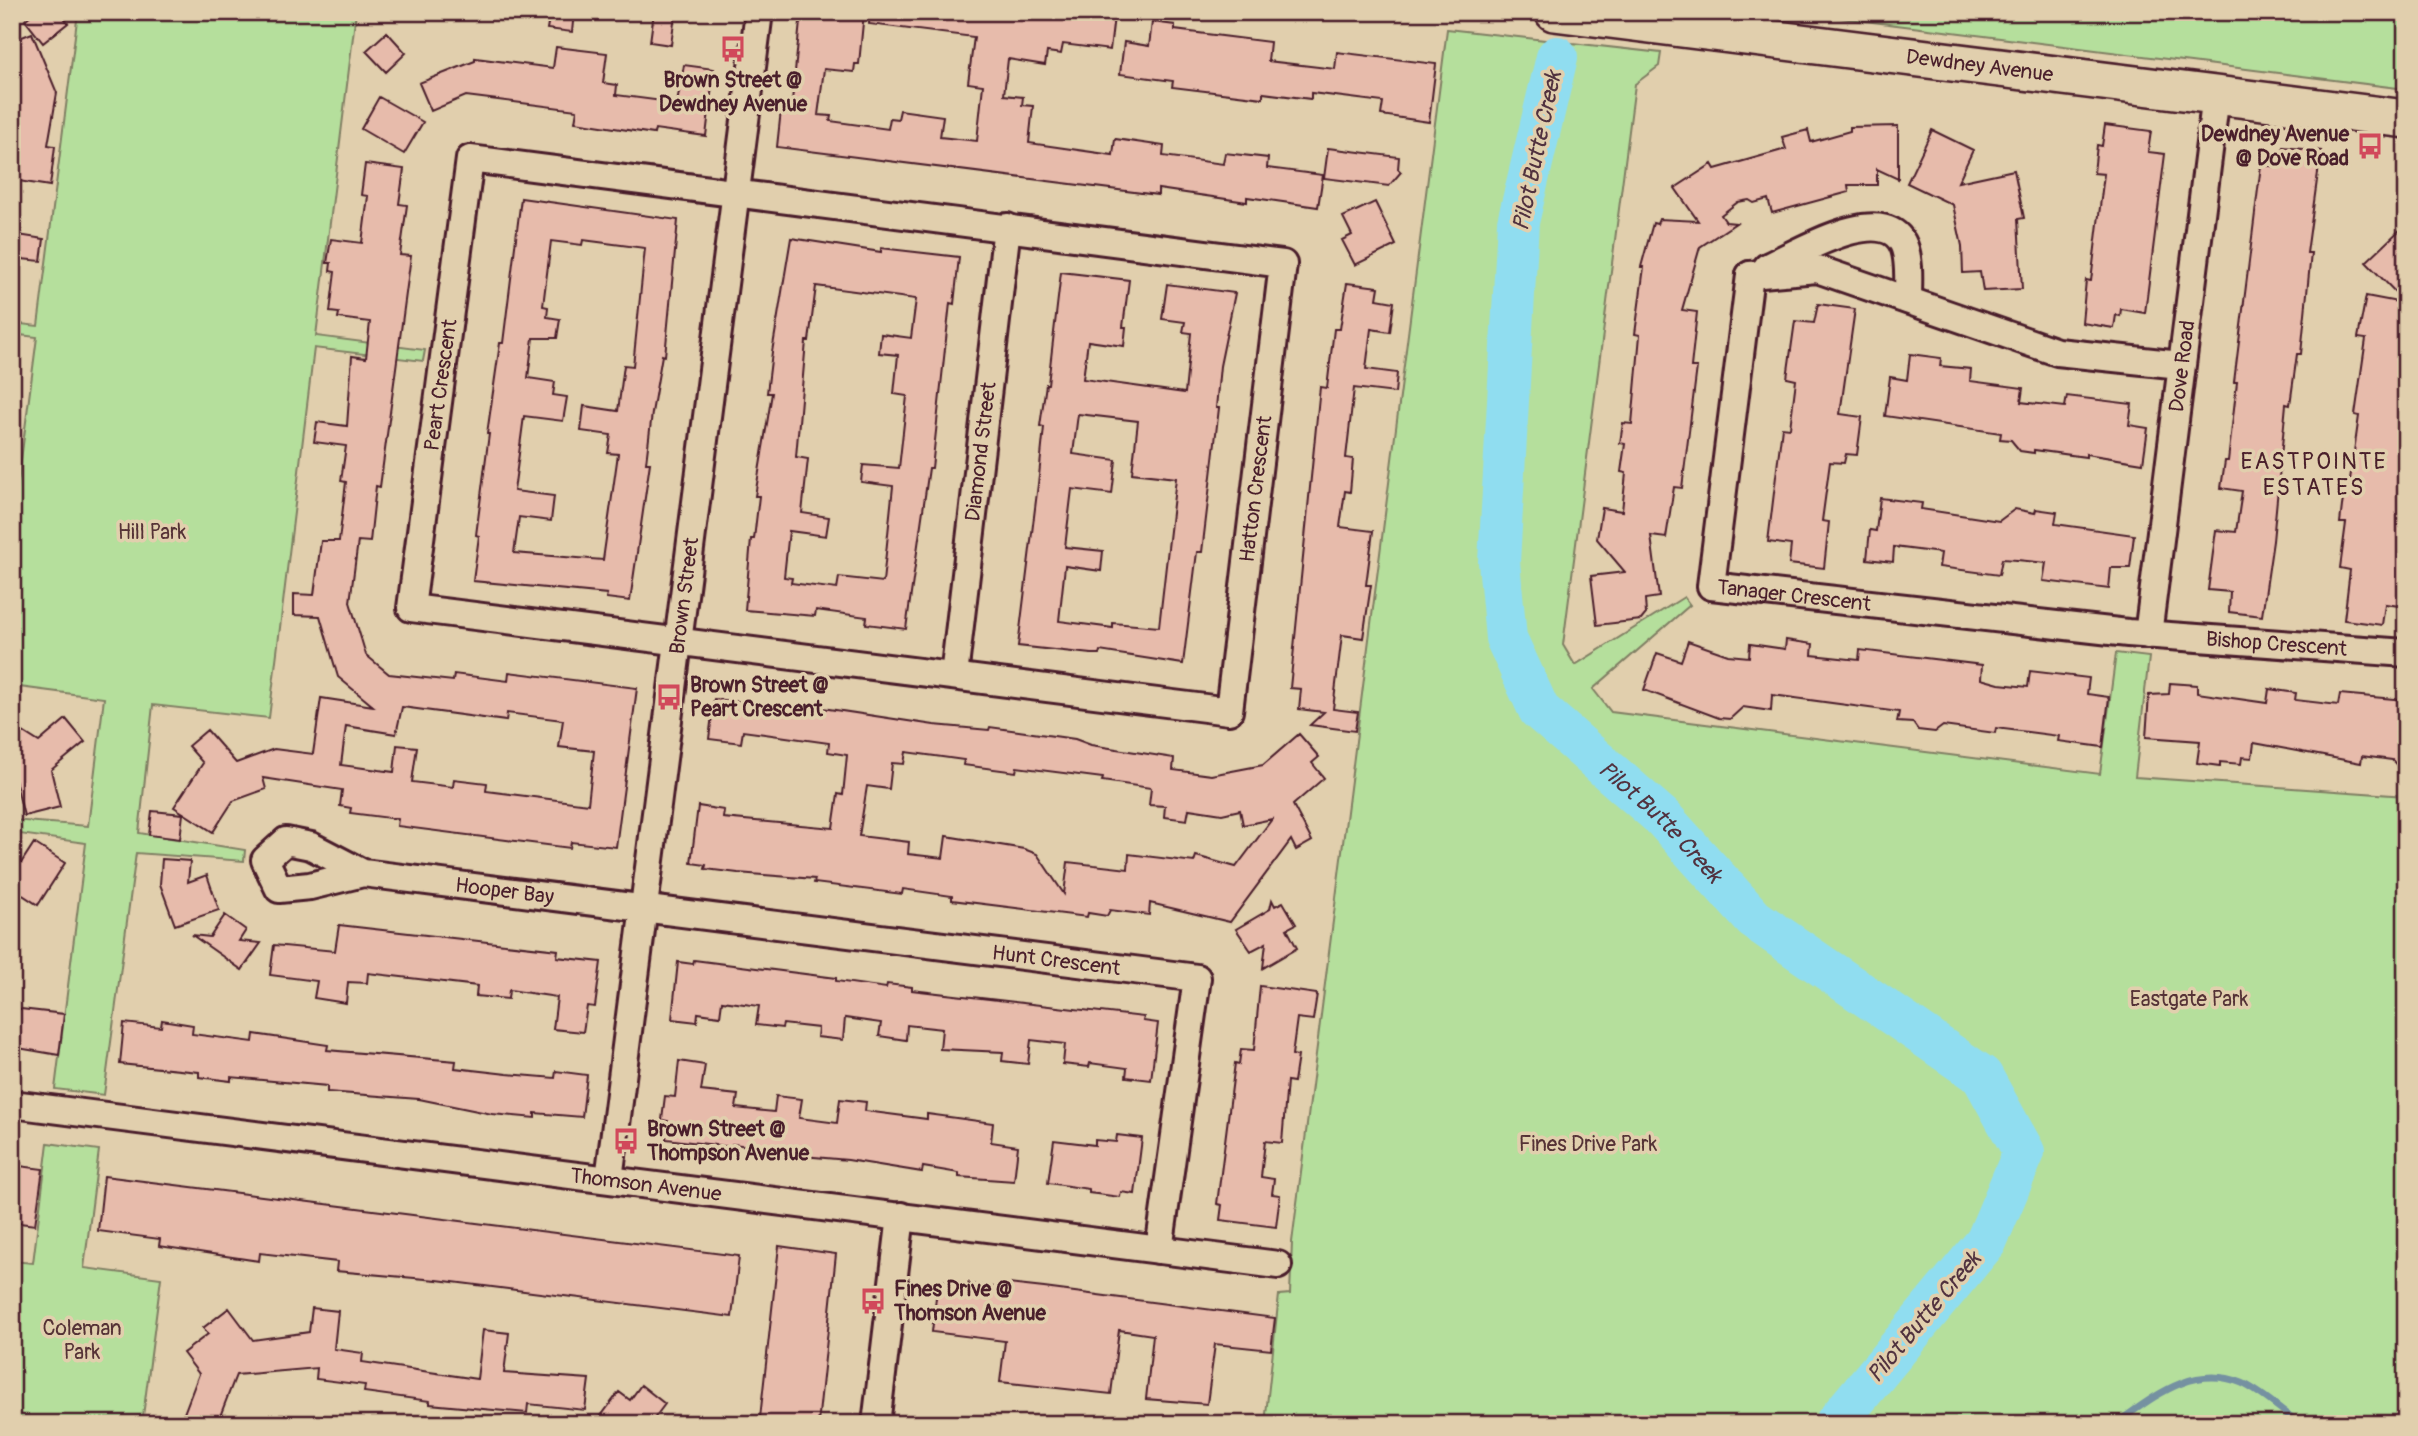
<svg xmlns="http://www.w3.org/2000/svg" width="2418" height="1436" font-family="Pangolin,sans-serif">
	<rect width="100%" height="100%" fill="#e1cfad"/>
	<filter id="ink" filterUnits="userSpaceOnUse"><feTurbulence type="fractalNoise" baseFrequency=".0143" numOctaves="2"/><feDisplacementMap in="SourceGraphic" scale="14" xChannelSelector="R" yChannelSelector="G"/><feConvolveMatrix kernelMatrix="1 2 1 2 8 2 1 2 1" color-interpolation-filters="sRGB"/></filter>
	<g filter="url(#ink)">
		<path fill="#b5df9c" stroke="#807f64" stroke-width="2" d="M78,12H356L316,336L425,350L423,361L314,348L269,718L153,705L139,833L245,850L244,861L136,853L104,1095L55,1089L86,843L12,833V820L88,826L104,698L12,686V529L37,337L12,334V323L38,326Z
			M1793,12H2406V89Z
			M1447,29L1661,53L1659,66L1635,84L1563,645L1575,665L1684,597L1690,605L1593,689L1611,712L2100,774L2116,653L2149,657L2135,777L2406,796V1424H1270L1266,1414L1279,1295L1290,1294L1292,1242Z
			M48,1143L99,1150L84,1268L161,1278L142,1424H12V1261L33,1263Z"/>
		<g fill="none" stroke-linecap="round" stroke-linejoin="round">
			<path stroke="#7491a1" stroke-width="7" d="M1553,722L1556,706
				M1850,1406L1880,1424
				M2115,1424C2154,1397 2193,1363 2242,1383C2262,1392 2282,1411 2300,1424"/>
			<path stroke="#90ddf0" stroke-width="42" id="s1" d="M1557,57L1518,222L1499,562L1506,638L1539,710L1663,818L1754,919L1982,1076L2024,1152L1986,1242L1835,1424"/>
		</g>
		<path fill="#e7bbab" stroke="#4a1f2b" stroke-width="2" fill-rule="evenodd" d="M34,12H60L68,23L43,43L25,20Z
			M550,12H574L572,32L547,29Z
			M654,12L675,14L671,45L650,42Z
			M801,12H864L859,64H855L854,72L824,69L818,115L831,116L830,121L888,129L890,118L898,119L900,110L943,116L940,137L977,141L983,85L968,83L974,37L869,24L870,12H1087L1114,16L1110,50L1063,44L1061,54L1047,52L1045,65L1008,59L1004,95L1023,97L1022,105L1033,106L1029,143L1113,155L1115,139L1164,146L1163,156L1223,164L1225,153L1268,158L1267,168L1323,175L1318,207L1247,197V202L1158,189V195L777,147L781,110L791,111Z
			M1152,22L1175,25V30L1270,42L1268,61L1335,69L1337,52L1436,64L1429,122L1381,115L1383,102L1311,93V99L1263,93V98L1172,87L1173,81L1120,74L1124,42L1149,46Z
			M387,32L406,53L386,72L366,51Z
			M32,33L57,93L48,145L55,146L50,186L12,180V41Z
			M556,47L607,53L603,83L617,85L616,95L677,103L684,65L714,69L706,136L655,129L654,134L575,122L577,110L466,96L431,111L419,83L475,61V58L553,68Z
			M379,97L423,122L404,154L361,129Z
			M2105,125L2151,131L2148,152L2165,154L2145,313L2121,309L2120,316L2116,315L2114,328L2082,323L2086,280L2091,281L2104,174L2094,173L2097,145L2102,146Z
			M1898,126V179L1877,169V185H1848L1849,192L1772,213L1768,199L1754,203L1749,200L1738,202L1721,215L1726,222L1736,223L1700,247L1682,310L1697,312L1691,367H1697L1682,488L1674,487L1666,538L1651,536L1659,597L1645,599L1646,614L1641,620L1597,625L1591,576L1625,572L1597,539L1602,508L1622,511L1626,473L1621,472L1625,444L1620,443L1623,423L1632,424L1640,335L1635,334L1644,267H1641L1653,223L1657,224L1659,219L1698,221L1675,188L1712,164L1715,169L1786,149L1782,137L1808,130L1811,142L1850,131V127Z
			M1932,130L1973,150L1958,182L2014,170L2024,218L2018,219L2022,289L1983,291L1980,272L1963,273L1962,246L1953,205L1907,183Z
			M2283,147L2321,151L2307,253H2311L2301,354H2297L2290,405L2286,404L2273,541L2262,616L2229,612L2230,592L2208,590L2216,530L2236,532L2242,491L2221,488L2225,461H2228L2237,382H2234L2261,165L2281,167Z
			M1328,148L1399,157L1398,169L1401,172L1389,186L1324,178Z
			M365,164L404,169L399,204L407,205L400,255L411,256L380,487L376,486L370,542L358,541L350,602L366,655L389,674L453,681L454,674L508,681L509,672L637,688L616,847L571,842L570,848L397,826L398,819L350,813L351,808L340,806L342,790L263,778L266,789L233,801L213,832L174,807L203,763L188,746L207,730L236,763L274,749L313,754L321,698L373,706L338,677L320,616L294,615V594L314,595L321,541H339L346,482L341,481L346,446L314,442L317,422L347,426L352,356L366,358L370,322L338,318L339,313L330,312L335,272L330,271L331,263H327L331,239L362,243L368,196L361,195ZM402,707L506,721L507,713L563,720L559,747L594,751L588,804L486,791L487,783L454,779L453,787L412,782L417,747L397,745L394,772L341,765L346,726L396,734Z
			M521,198L678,220L665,356L662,355L652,413L646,463H650L630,601L606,598L607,594L473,581L479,536L476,535L489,434H487L500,343H503ZM583,240L645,248L633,366L624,365L618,411L584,406L581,431L611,435L608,453L618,454L603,560L514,553L519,517L551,521L554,496L514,491L524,416L563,421L567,397L553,395L555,382L528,378L533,338H557L560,319L547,317L548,307L543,306L551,241L582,245Z
			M1375,202L1396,245L1355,265L1342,240L1352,235L1343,217Z
			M2406,224V303L2366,262Z
			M12,234L44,239L41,261L12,258Z
			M791,238L881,252V248L959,257L954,304L950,303L932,468H929L906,629L866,624L867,617L816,610L815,616L745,610L751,539H754L759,496H755L772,393H767L772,352ZM816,286L916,299L911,338L881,334L879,353L898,355L894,394L907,396L899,468L863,465L861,482L893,486L883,582L839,577L837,589L791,583L792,578L784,577L789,531L826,536L829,517L802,513L808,459L796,457L806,341H809Z
			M1061,272L1129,280L1123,327H1126L1124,346L1088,341L1083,379L1185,393L1191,333L1183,332L1185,322L1162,319L1167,284L1235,293L1220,366L1216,408H1219L1207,510L1202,552H1197L1183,664L1100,651L1099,654H1091L1018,646L1039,476L1044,427L1040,426L1046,384H1048ZM1078,414L1138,421L1132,473L1176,478L1159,627L1113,623V628L1059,621L1065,566L1101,571L1103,551L1065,547L1072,489L1112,494L1116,460L1073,454Z
			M1347,283L1379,287L1377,299L1394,302L1390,332L1371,329L1366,369L1397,373L1395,393L1354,388L1346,458L1353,459L1350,492L1345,491L1340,527L1373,531L1366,585H1371L1363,638L1342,635L1333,709L1358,712L1355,731L1310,725L1324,712L1299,709L1301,689L1290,688L1320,387L1327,388L1334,329H1340Z
			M2366,296L2403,303L2400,319L2406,320V607L2385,604L2382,625L2344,620L2350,570L2340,568L2346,523H2340L2342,506L2345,487H2349L2359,416L2355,415L2366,339L2358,338Z
			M1818,304L1855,309L1840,414L1862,417L1857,455L1846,454L1844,463L1830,462L1822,521L1829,522L1824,568L1789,564L1791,545L1768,542L1782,427L1790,428L1796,380L1787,378L1795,321L1814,323Z
			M1910,354L1941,358L1940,366L1971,369L1970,381L2023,388L2021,402L2065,407L2067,396L2132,404L2129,425L2148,428L2143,463L2086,454V457L2034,450V453L2020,451L2011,440L2000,439L2001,433L1885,416L1890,377L1907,380Z
			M1880,498L1922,503L1921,509L1999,521L2015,509L2035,513L2036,509L2057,512L2055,524L2134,535L2130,568H2111L2109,589L2043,581L2046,563L2017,560L2002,559L1999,575L1939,567L1941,553L1894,547L1893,562L1867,559L1870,530L1876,531Z
			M1786,640L1813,644L1812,655L1859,660L1860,650L1982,665L1981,679L1999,684L2028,687L2030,671L2089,678L2087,694L2109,697L2103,747L2058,741L2059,736L1996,728L1995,733L1943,726L1935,732L1918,730L1913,723L1897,722L1899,712L1772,695L1771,711L1743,707L1730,719L1719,718L1644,690L1657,653L1681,661L1688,641L1728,655L1749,657L1750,644L1785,649Z
			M2170,683L2197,685V693L2267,703L2269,689L2296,693L2295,700L2338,705L2340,694L2405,700L2406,775L2392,760L2362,756L2361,763L2254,743L2252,758L2242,757L2241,764L2220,762V766L2197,763L2200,741L2146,737L2149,695L2169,694Z
			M714,699L822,710V708L934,725L989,730L990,727L1075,739L1091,745L1174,758L1173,770L1211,775L1263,765L1299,734L1319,757L1312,763L1324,778L1293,805L1312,841L1296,850L1291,840L1230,922L1150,903L1149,915L1110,910L1107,916L1088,913L1087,917L952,900V896L903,889L902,894L814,883L815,879L738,873L705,869L706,865L691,863L698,806L724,810L723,818L833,828L838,794L843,795L847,755L828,752L829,743L743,731L741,743L709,739ZM906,752L964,760L963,765L1016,772L1017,767L1103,778L1102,781L1151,788L1149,805L1165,806L1164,817L1187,820L1189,809L1222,814L1240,810L1243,825L1272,819L1236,867L1196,856L1194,862L1129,854L1128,869L1068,862L1064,894L1037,854L1024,849L946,836L943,858L908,854L909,842L859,836L867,786L889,789L892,763L904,764Z
			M66,719L85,742L51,770L60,807L24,816L12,768V725L39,742Z
			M152,811L183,814L180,839L149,835Z
			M34,843L65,863L38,905L12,888V877Z
			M162,859L190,861L188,882L207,875L219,910L175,925L160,884Z
			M1272,900L1275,906L1283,902L1296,924L1287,929L1297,948L1263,968L1266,943L1251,951L1236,929L1270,909Z
			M225,915L246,930L239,941L261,943L242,970L192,935L210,937Z
			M339,925L558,950L557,957L601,962L595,1007L587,1006L583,1032L553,1029L557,997L509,990L508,999L476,996L477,986L368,973L367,983L348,982L346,1003L314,998L317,981L270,975L274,945L335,951Z
			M694,960L836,978V981L886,988L887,984L912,987V990L1144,1017L1143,1021L1158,1023L1151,1080L1126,1077L1127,1068L1090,1063L1089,1067L1063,1064L1065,1044L1031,1040L1028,1064L1002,1061L1003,1052L940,1049L942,1029L907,1025L906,1040L879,1036L881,1023L845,1018L843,1040L817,1037L818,1028L783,1024L782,1028L756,1025L759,1006L722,1001L720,1016L698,1013L697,1022L672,1019L678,962L693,964Z
			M1260,986L1317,994L1313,1020L1297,1018L1292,1055L1298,1056L1294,1082L1287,1081L1282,1143L1265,1141L1261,1177L1274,1179L1272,1194L1280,1195L1276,1227L1220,1220L1222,1205L1217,1204L1235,1063L1239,1064L1241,1049L1254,1050Z
			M12,1008L64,1014L59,1055L12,1047Z
			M162,1020L193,1025L192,1034L253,1042L254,1034L328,1045L327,1050L456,1061L455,1068L507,1074L555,1078L556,1071L587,1075L582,1117L535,1113V1118L492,1114L419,1099L327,1092V1086L231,1077V1081L199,1077V1072L120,1064L124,1023L161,1027Z
			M679,1061L705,1065L701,1091L738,1095L736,1108L774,1112L776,1096L802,1099L799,1118L837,1123L840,1099L866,1102L865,1111L927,1119V1114L993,1123L991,1142L1018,1146L1014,1181L959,1177V1173L923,1167L922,1172L848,1160L769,1153L770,1148L732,1144V1147L666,1139L668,1121L662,1120L665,1096L675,1097Z
			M1117,1135L1142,1138L1135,1194L1121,1192L1120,1197L1089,1193V1189L1048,1183L1054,1140L1095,1145V1140L1116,1142Z
			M12,1165L43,1169L35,1225L12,1222Z
			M104,1176L739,1256L732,1317L437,1280L336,1271L337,1262L260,1253L259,1261L159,1246L160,1239L98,1231Z
			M779,1246L836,1254L818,1424L760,1418Z
			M938,1280L1000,1288V1283L1044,1288L1275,1318L1271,1350L1215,1344L1207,1404L1146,1399L1153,1335L1119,1330L1111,1394L1000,1382L1005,1341L932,1332Z
			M229,1308L253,1340L309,1332L312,1308L338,1311L334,1349L363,1353L362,1362L477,1379L483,1330L509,1333L504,1373L589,1379L585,1410L528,1404L527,1413L430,1404V1401L364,1392L365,1385L316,1379L317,1368L236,1375L217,1424H180L199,1374L183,1353L208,1334L203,1328Z
			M641,1385L665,1404L650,1424H595L619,1392L630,1400Z"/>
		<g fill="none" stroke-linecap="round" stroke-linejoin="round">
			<g stroke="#4a1f2b" stroke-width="32">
				<g id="street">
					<path d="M470,159L1283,264L1229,711L411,608Z"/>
					<path d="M1767,267C1796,254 1885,199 1904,246C1910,261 1908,284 1908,300"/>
					<path id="s2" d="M1750,275L1711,586L2128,633L2406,653"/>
					<path d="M1750,275L1817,269L2057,352L2181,365"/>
					<path id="s3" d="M2148,635L2216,95"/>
					<path id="s4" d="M954,676L1007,227"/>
					<path id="s5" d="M363,873L310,886L279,889L265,860L286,841L311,846L363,873L1197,978L1159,1250"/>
					<path id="s6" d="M12,1104L1278,1265"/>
					<path id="s7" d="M609,1179L759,12"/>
					<path d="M876,1424L901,1216"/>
				</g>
			</g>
			<g stroke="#4a1f2b" stroke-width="42">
				<g id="secondary">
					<path id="s8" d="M1554,12L2406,119"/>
				</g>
			</g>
			<use href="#street" stroke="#e1cfad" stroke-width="26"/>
			<use href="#secondary" stroke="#e1cfad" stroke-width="37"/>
		</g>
	</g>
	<defs>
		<g id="bus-bare" transform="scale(2.1)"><path d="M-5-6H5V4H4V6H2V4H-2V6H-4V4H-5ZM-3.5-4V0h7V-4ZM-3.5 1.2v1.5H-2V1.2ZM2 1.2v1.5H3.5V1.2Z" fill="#d1495b" stroke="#e1cfad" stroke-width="2.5" paint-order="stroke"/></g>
	</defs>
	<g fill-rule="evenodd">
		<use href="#bus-bare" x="733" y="49"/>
		<use href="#bus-bare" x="2370" y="146"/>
		<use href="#bus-bare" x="669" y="697"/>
		<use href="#bus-bare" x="626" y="1141"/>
		<use href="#bus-bare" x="873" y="1301"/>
	</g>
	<g text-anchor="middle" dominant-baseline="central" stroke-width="7" stroke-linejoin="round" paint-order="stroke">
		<g font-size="21" fill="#4a1f2b" stroke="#e1cfad">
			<text stroke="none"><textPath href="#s8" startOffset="429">Dewdney Avenue</textPath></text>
			<text stroke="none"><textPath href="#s3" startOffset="271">Dove Road</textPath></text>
			<text transform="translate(441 385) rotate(-82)">Peart Crescent</text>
			<text stroke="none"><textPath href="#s4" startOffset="226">Diamond Street</textPath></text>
			<text transform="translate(1256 489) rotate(-83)">Hatton Crescent</text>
			<text stroke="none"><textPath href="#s2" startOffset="397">Tanager Crescent</textPath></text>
			<text stroke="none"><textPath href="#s7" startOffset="588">Brown Street</textPath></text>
			<text stroke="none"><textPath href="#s2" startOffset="882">Bishop Crescent</textPath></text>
			<text stroke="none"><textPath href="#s5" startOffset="373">Hooper Bay</textPath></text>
			<text stroke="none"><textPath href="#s5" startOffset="929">Hunt Crescent</textPath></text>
			<text stroke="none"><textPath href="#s6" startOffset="639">Thomson Avenue</textPath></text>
		</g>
		<g font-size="21" font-weight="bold" fill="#4a1f2b" stroke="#e1cfad" text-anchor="start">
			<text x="733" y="80" text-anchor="middle">Brown Street @<tspan x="733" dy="24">Dewdney Avenue</tspan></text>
			<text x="2349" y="134" text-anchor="end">Dewdney Avenue<tspan x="2349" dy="24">@ Dove Road</tspan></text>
			<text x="690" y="685">Brown Street @<tspan x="690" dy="24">Peart Crescent</tspan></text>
			<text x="647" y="1129">Brown Street @<tspan x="647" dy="24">Thompson Avenue</tspan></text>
			<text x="894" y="1289">Fines Drive @<tspan x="894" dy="24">Thomson Avenue</tspan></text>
		</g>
		<g font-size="21" fill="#553236" stroke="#e1cfad">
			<text x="152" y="532">Hill Park</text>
			<text x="2189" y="999">Eastgate Park</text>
			<text x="1588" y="1144">Fines Drive Park</text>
			<text x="82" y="1328">Coleman<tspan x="82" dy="24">Park</tspan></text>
		</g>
		<g font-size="23" font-style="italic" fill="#51323f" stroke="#e1cfad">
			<text transform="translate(1537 151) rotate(-78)">Pilot Butte Creek</text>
			<text stroke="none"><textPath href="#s1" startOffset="831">Pilot Butte Creek</textPath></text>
			<text transform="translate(1924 1317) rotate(-50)">Pilot Butte Creek</text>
		</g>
		<g font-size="23" letter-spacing="2" fill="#4a1f2b" stroke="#e1cfad">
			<text x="2314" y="461">EASTPOINTE<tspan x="2314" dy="26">ESTATES</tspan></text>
		</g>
	</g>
	<rect width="2418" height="1436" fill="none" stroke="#e1cfad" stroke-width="42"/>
	<rect x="21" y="21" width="2376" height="1394" fill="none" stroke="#4a1f2b" stroke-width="2.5" filter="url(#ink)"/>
</svg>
